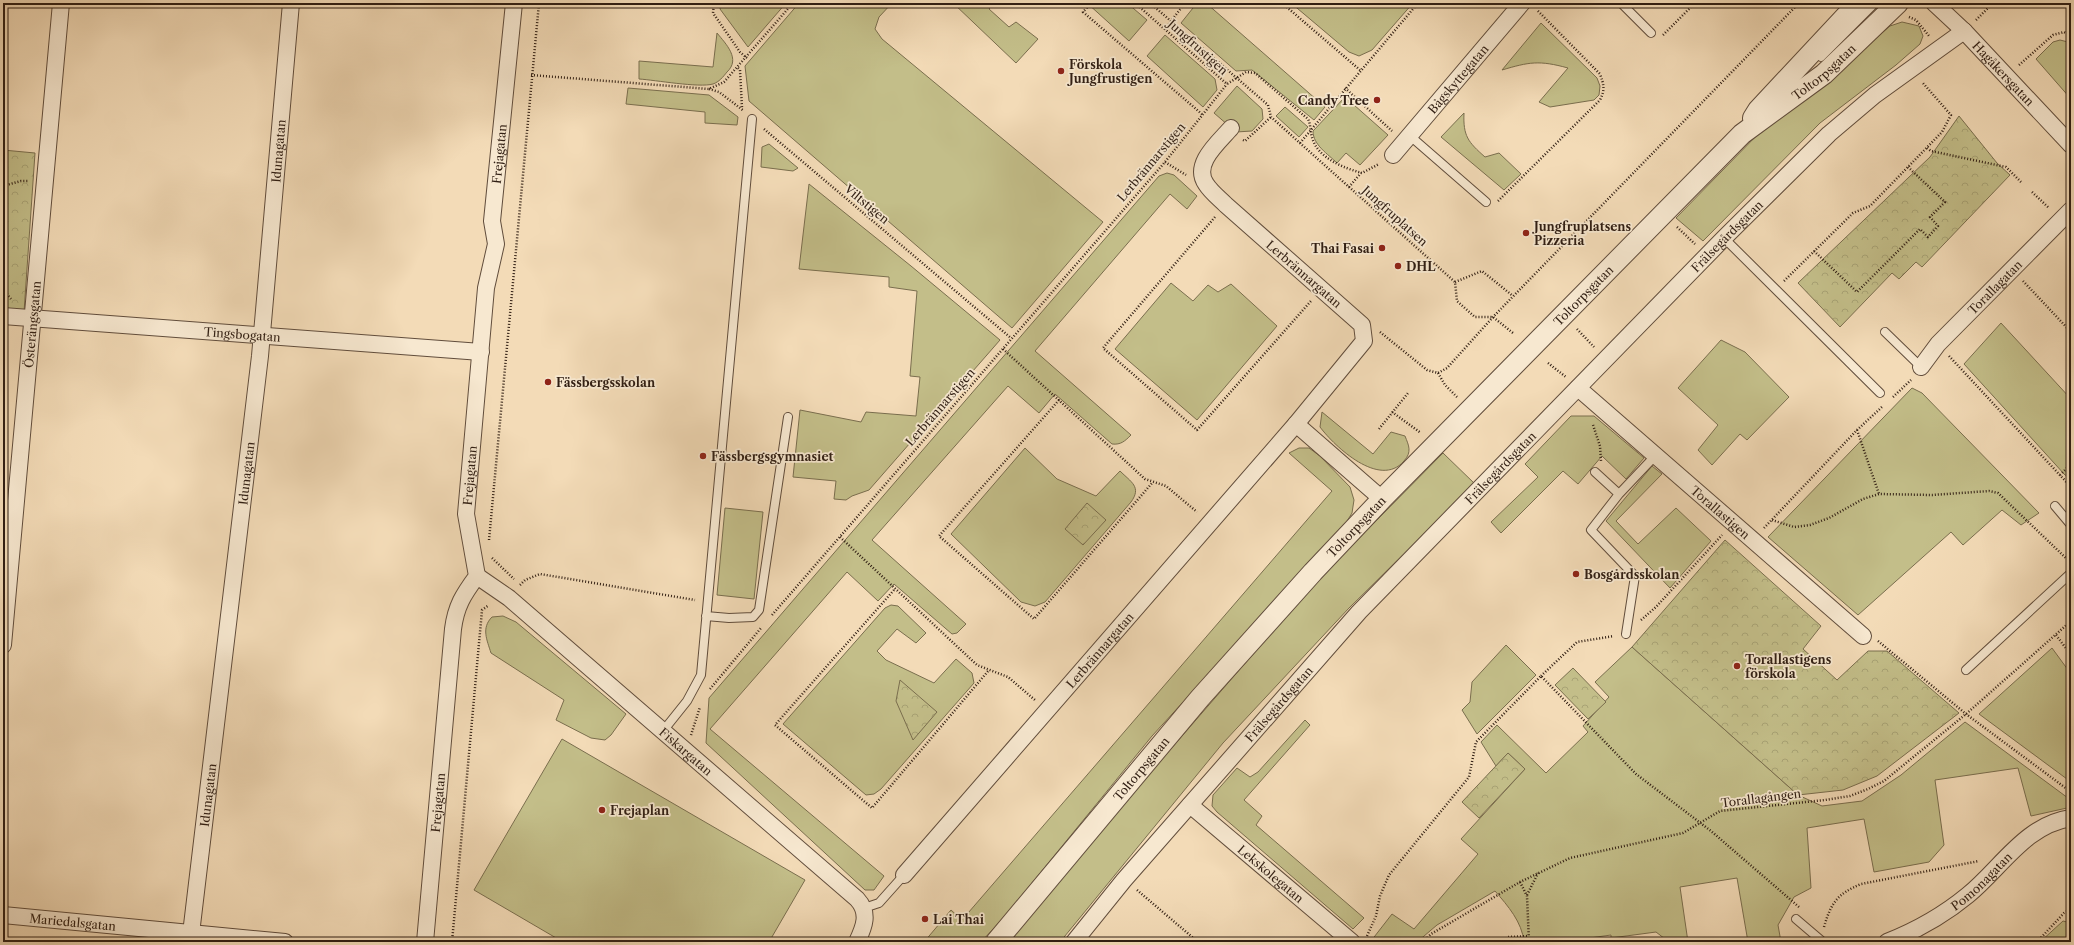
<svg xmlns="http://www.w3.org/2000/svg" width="2074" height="945" font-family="'Libre Caslon Text',serif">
	<defs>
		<pattern id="park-crowns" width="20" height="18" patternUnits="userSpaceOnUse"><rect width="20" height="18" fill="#c3be89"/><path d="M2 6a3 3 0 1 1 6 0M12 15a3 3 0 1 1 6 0" fill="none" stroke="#a8a375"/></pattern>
	</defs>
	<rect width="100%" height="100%" fill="#f3dbb7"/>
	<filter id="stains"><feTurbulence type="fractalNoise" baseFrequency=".005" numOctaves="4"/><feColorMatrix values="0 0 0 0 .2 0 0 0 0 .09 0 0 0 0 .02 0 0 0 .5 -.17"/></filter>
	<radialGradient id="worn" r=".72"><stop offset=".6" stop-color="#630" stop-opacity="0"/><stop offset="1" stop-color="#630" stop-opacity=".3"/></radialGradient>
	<path fill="#c3be89" stroke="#7a6e4e" d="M721,3H786L748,47L720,9Z
		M799,3H892L879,17L875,29L882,39L1103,222L1012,328L749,101L745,66Z
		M953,3H994L989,9L1009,27L1016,22L1038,39L1016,63Z
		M1087,3H1127L1147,20L1129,41Z
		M1197,3H1206L1325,107L1314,120L1252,70L1236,71L1181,23Z
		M1291,3H1413L1372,50L1359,56L1349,52Z
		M1902,22L1919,26L1923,36L1920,44L1896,65L1820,123L1703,241L1676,218L1763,129L1855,56L1890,26Z
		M1541,23L1597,78L1600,86L1599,95L1594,100L1550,107L1539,102L1568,68C1539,60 1529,62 1502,70Z
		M717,33C726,44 741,59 727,72C723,77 719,82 713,84C699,88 655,80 639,79V61L713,67Z
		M1165,35L1215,79L1217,90L1203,107L1147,56Z
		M2060,40L2068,42L2071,45V99L2036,59L2053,42Z
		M1237,86L1262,109L1263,119L1252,131L1236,132L1214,113Z
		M628,88L709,95L738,117L737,125L705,123V112L626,104Z
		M1345,97L1388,135L1360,165L1346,153L1337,163C1328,154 1313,145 1313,131Z
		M1285,107L1308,127L1299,137L1276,116Z
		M1464,113C1463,136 1468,142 1485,157L1499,153L1521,174L1504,190L1441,137Z
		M769,144L798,168L793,171L761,167L762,147Z
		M1167,173L1174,175L1197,196L1187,209L1170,194L1035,351L1131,435C1125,441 1121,445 1112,444L1055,394L1039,413L1008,386L872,540L966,624L957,633L952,634L894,584L878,601L847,572L710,729L884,876L874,890H865L706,743L709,698L1159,176Z
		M809,184L911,266L1000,340L869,490L852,496L846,500L834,499L836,481L793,477L800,410L861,422L866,412L916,416L920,377L910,376L917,291L889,287V277L799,269Z
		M1171,283L1193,301L1208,285L1218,292L1231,284L1277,326L1197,420L1115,349Z
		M2001,323L2071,399V478L2065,475L1964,364Z
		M1721,340L1745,352L1789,397L1747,440L1740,434L1712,465L1698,450L1718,425L1678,388Z
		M1912,388L1922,393L2039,513L2021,525L2002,510L1963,545L1951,532L1858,615L1768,537Z
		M1322,412L1373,454L1391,432L1405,436C1409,446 1412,452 1404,461C1380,489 1335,447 1320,427Z
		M1571,416H1594L1644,458L1626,479L1602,456L1578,484L1563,471L1501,533L1491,522L1538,477L1525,464Z
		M1025,448L1057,479L1096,496L1120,471C1131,482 1142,487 1131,502L1045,602L1035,606L1021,602L951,534Z
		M1299,448H1309L1320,456L1350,487L1354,500L1352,513L1344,526L1152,736L1005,916L981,942H924L951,910L962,920L1332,491L1289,453Z
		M1443,453L1475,484L1349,608L1223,743L1060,942H1009L1124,803L1312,586Z
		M1652,466L1662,474L1616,521L1638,544L1676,508L1711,541L1670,588L1606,521Z
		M725,508L763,512L754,599L717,595Z
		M891,605L898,606L926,633L916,643L897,629L877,651L886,660L934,683L956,659L972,673L974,683L881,789L874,794L866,795L783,724L885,608Z
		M503,616L516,622L626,714L611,735L605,740L591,738L556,720L564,700L491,653C487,640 481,628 492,617Z
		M1506,645L1536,675L1477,734L1462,710L1470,702L1472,682Z
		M1632,647L1798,795L1822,806L1862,801L1901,775L1965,722L2068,798L2067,808L2031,816L2018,768L1935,780L1944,845L1929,862L1874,872L1864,819L1807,828L1811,888L1794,897L1778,925L1781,942H1748L1737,878L1680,887L1688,942H1669L1656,932L1611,938V935L1561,942H1524C1522,922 1508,906 1495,891L1437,925L1417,942L1371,941L1392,914L1414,929L1478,854L1461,839L1525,769L1508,753L1496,766L1481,742L1497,725L1546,773L1588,732L1583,726L1609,697L1595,682Z
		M2052,648L2071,674V782L1979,714Z
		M1305,720L1310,725L1244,800L1262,816L1256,825L1364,918L1353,929L1217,812L1212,806L1213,795L1237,768L1250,777L1258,772Z
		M562,739L805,880L769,942H563L474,890Z
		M2063,921L2071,923V942H2040Z"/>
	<path fill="url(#park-crowns)" stroke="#7a6e4e" d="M1959,116L1997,163L2010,175L1922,267L1916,262L1899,279L1892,273L1840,327L1798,283L1930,157Z
		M3,150L35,153L24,312L3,311Z
		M1087,503L1106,520L1083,545L1065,529Z
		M1725,540L1821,626L1803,649L1837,680L1868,651H1887L1959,713L1877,776L1843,790L1798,795L1632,647Z
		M1573,668L1606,702L1588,719L1555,685Z
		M900,680L937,712L913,740L896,701Z
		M1508,753L1525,769L1479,818L1462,802Z"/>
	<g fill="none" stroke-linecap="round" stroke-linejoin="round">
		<g stroke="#614d3c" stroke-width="10">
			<path id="service" d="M1621,3L1651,33
				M1821,57L1875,3
				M1409,135L1486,202
				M1724,238L1880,393
				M1885,332L1921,367
				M1595,472L1619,494L1591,530L1635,576L1626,634
				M1619,494L1655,456
				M2055,506L2071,525
				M706,616L729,618L753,617L759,610L788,417
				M1966,670L2071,573
				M663,731L687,701L701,675L752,119
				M864,908L879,903L904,875
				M1796,919L1823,942"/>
		</g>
		<g stroke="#614d3c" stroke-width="18">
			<g id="minor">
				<path id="s1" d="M1934,3L1964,31L2071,145"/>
				<path id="s2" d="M1393,155L1522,3"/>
				<path id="s3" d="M3,316L481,352"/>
				<path id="s4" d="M1921,367L1938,344L2071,210"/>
				<path id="s5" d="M1578,388L1863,636"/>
				<path d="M1296,424L1382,499"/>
				<path id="s6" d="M477,576L509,598L857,899C870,913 864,927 857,942"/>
				<path id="s7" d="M3,645L61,3"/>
				<path id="s8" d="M1190,805L1352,942"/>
				<path id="s9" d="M904,875L1296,424L1364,341L1362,325L1226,205C1219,198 1211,192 1206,184C1192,164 1219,142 1231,128"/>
				<path id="s10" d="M3,915L285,942"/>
				<path id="s11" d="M190,942L260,356L291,3"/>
				<path id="s12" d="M425,942L453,629C456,606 463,595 477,576L466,514L486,288L496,244L492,221L514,3"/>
				<path id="s13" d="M1074,942L1124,880L1359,612L1724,238L1829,134L1875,95L1964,31"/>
				<path id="s14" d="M1887,942C1915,931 1945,914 1968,895C2002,867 2025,825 2071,818"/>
			</g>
		</g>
		<g stroke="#614d3c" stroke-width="22">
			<g id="tertiary">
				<path d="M1753,118L1758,110L1858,3"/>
				<path id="s15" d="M996,942L1200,698L1313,572L1382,499L1742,134L1824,74L1898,3"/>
			</g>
		</g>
		<path stroke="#301e13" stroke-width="2.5" stroke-dasharray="1 2" stroke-linecap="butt" d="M714,3L713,13L740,52L747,58
			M1091,3L1083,12L1203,115
			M1135,3L1227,84L1246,72L1255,73L1308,119C1311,125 1310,131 1312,137C1317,158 1344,168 1362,173L1379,164
			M1150,3L1268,105L1271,117L1349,187L1361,173
			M1282,3L1360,70
			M1909,17L1916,20L1929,36
			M1976,20L1993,3
			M1165,29L1185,3
			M1663,35L1695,3
			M2019,65L2053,35L2064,32L2071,36
			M738,68L740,70L742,108
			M531,75L709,89L724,82L793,3
			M1345,88L1392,131
			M709,89L719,92L744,111
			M764,129L1011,338
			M1243,140L1245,141L1271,117
			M1300,143L1418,3
			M1927,148L1931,151L2006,167L2021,182
			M1165,162L1186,175
			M3,186L21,181H28
			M1349,187L1455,282L1457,301L1475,317H1493L1513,333
			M2032,192L2049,208
			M1498,201L1600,100C1605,90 1604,85 1600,74L1537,10
			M1215,217L1103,348L1197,430L1311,301
			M1677,227L1695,244
			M2067,238L2071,242
			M1814,251L1857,292L1920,229L1928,237L1938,226L1930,217L1945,202L1908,167
			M1784,281L1853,213L1870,206L1942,132L1951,115L1922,82
			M2023,281L2071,332
			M1455,282L1482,271L1513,296
			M3,289L11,299
			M1577,329L1594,347
			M1380,332L1427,370L1438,373L1447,368L1493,317L1799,3
			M1003,349L1145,479L1166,486L1197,512
			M1949,356L2071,487
			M1548,363L1566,377
			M1438,373L1445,385L1457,397
			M1893,397L1911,380
			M1059,400L939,536L1034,619L1153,482
			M1392,412L1421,433
			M1593,425L1600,446L1601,461
			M1379,429L1408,393
			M1857,430L1879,494
			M2060,475L2071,464
			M1772,520L1794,527L1810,525L1829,518L1863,499L1879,494L1932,495L1989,491L1998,493L2069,561
			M1764,528L1857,430L1883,406
			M840,537L977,665L1008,677L1035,700
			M489,540L539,3
			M492,558L514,579
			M520,585L525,580L540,574L695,600
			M894,590L775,725L872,808L989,670
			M772,615L1165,162L1227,84
			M1641,620L1656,607L1722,535
			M2056,635L2071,655
			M1878,641L1966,714L2071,792
			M1541,676L1577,642L1614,636
			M710,689L761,628
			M691,735L700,707
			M1520,882L1527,896L1529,942
			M1137,890L1198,942
			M1527,895L1538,873
			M1824,927C1831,903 1837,894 1861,884L1979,861
			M1367,936L1376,916L1380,896L1389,875L1469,777L1476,742L1541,676L1636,774L1711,831L1799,907
			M1508,937L1529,936
			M452,942L482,610L489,605
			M1423,942L1431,934L1520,882L1570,858L1683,833L1720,811L1825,800L1850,796L1868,789L1884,781L1966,714L2071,621
			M2037,942L2064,913L2071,909"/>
		<use href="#service" stroke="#f7e8d0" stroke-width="8"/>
		<use href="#minor" stroke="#f7e8d0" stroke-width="16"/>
		<use href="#tertiary" stroke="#f7e8d0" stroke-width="20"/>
	</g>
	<g fill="#8f2418" stroke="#f7e8d0" stroke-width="1.5">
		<circle cx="1061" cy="71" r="4"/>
		<circle cx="1377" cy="100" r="4"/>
		<circle cx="1526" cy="233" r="4"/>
		<circle cx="1382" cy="248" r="4"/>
		<circle cx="1398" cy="266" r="4"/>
		<circle cx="548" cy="382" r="4"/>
		<circle cx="703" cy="456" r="4"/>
		<circle cx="1576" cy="574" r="4"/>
		<circle cx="1737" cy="666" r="4"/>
		<circle cx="602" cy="810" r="4"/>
		<circle cx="925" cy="919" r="4"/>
	</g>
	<g text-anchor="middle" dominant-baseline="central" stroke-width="3.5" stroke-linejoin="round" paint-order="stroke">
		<g font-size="12" fill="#301e13" stroke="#f7e8d0">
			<text transform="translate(1198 47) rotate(42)">Jungfrustigen</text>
			<text stroke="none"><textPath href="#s15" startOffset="1203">Toltorpsgatan</textPath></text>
			<text stroke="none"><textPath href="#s1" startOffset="99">Hagåkersgatan</textPath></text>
			<text stroke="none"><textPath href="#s2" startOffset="100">Bågskyttegatan</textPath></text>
			<text stroke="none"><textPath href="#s11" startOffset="796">Idunagatan</textPath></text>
			<text stroke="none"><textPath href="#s12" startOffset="799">Frejagatan</textPath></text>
			<text transform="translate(1151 162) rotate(-50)">Lerbrännarstigen</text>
			<text transform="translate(867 204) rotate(40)">Viltstigen</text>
			<text transform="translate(1395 216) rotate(42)">Jungfruplatsen</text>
			<text stroke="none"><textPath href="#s13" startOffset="962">Frälsegårdsgatan</textPath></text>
			<text transform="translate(1304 274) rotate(41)">Lerbrännargatan</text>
			<text stroke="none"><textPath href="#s4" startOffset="109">Torallagatan</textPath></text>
			<text stroke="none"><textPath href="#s15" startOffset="874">Toltorpsgatan</textPath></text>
			<text stroke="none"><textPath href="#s7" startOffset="322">Österängsgatan</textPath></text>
			<text stroke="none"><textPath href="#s3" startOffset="240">Tingsbogatan</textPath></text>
			<text transform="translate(940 407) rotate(-49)">Lerbrännarstigen</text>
			<text stroke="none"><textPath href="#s13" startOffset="638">Frälsegårdsgatan</textPath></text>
			<text stroke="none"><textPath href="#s11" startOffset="472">Idunagatan</textPath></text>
			<text stroke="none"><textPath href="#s12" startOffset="475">Frejagatan</textPath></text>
			<text stroke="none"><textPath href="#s5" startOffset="189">Torallastigen</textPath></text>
			<text stroke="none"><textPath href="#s15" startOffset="550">Toltorpsgatan</textPath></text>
			<text stroke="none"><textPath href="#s9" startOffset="298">Lerbrännargatan</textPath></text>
			<text stroke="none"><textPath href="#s13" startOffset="314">Frälsegårdsgatan</textPath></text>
			<text stroke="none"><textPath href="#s6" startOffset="273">Fiskargatan</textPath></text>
			<text stroke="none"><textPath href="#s15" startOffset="226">Toltorpsgatan</textPath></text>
			<text stroke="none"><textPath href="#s11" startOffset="148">Idunagatan</textPath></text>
			<text transform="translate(1761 798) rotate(-7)">Torallagången</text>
			<text stroke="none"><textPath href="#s12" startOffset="140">Frejagatan</textPath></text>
			<text stroke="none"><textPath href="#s8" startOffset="106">Lekskolegatan</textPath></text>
			<text stroke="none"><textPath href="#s14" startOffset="113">Pomonagatan</textPath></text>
			<text stroke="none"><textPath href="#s10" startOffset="70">Mariedalsgatan</textPath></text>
		</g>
		<g font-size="12" font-weight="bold" fill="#301e13" stroke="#f7e8d0" text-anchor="start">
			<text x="1069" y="64">Förskola<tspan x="1069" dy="14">Jungfrustigen</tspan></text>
			<text x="1369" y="100" text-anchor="end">Candy Tree</text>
			<text x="1534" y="226">Jungfruplatsens<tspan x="1534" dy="14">Pizzeria</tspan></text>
			<text x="1374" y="248" text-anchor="end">Thai Fasai</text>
			<text x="1406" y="266">DHL</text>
			<text x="556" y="382">Fässbergsskolan</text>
			<text x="711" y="456">Fässbergsgymnasiet</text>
			<text x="1584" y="574">Bosgårdsskolan</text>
			<text x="1745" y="659">Torallastigens<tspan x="1745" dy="14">förskola</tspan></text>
			<text x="610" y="810">Frejaplan</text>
			<text x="933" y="919">Lai Thai</text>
		</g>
	</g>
	<rect width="2074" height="945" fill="none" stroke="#f3dbb7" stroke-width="16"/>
	<rect x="4" y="4" width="2066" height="937" fill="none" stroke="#301e13" stroke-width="2"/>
	<rect x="8" y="8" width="2058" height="929" fill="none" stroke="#301e13"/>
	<rect width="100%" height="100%" filter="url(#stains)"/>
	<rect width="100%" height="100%" fill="url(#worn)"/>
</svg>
